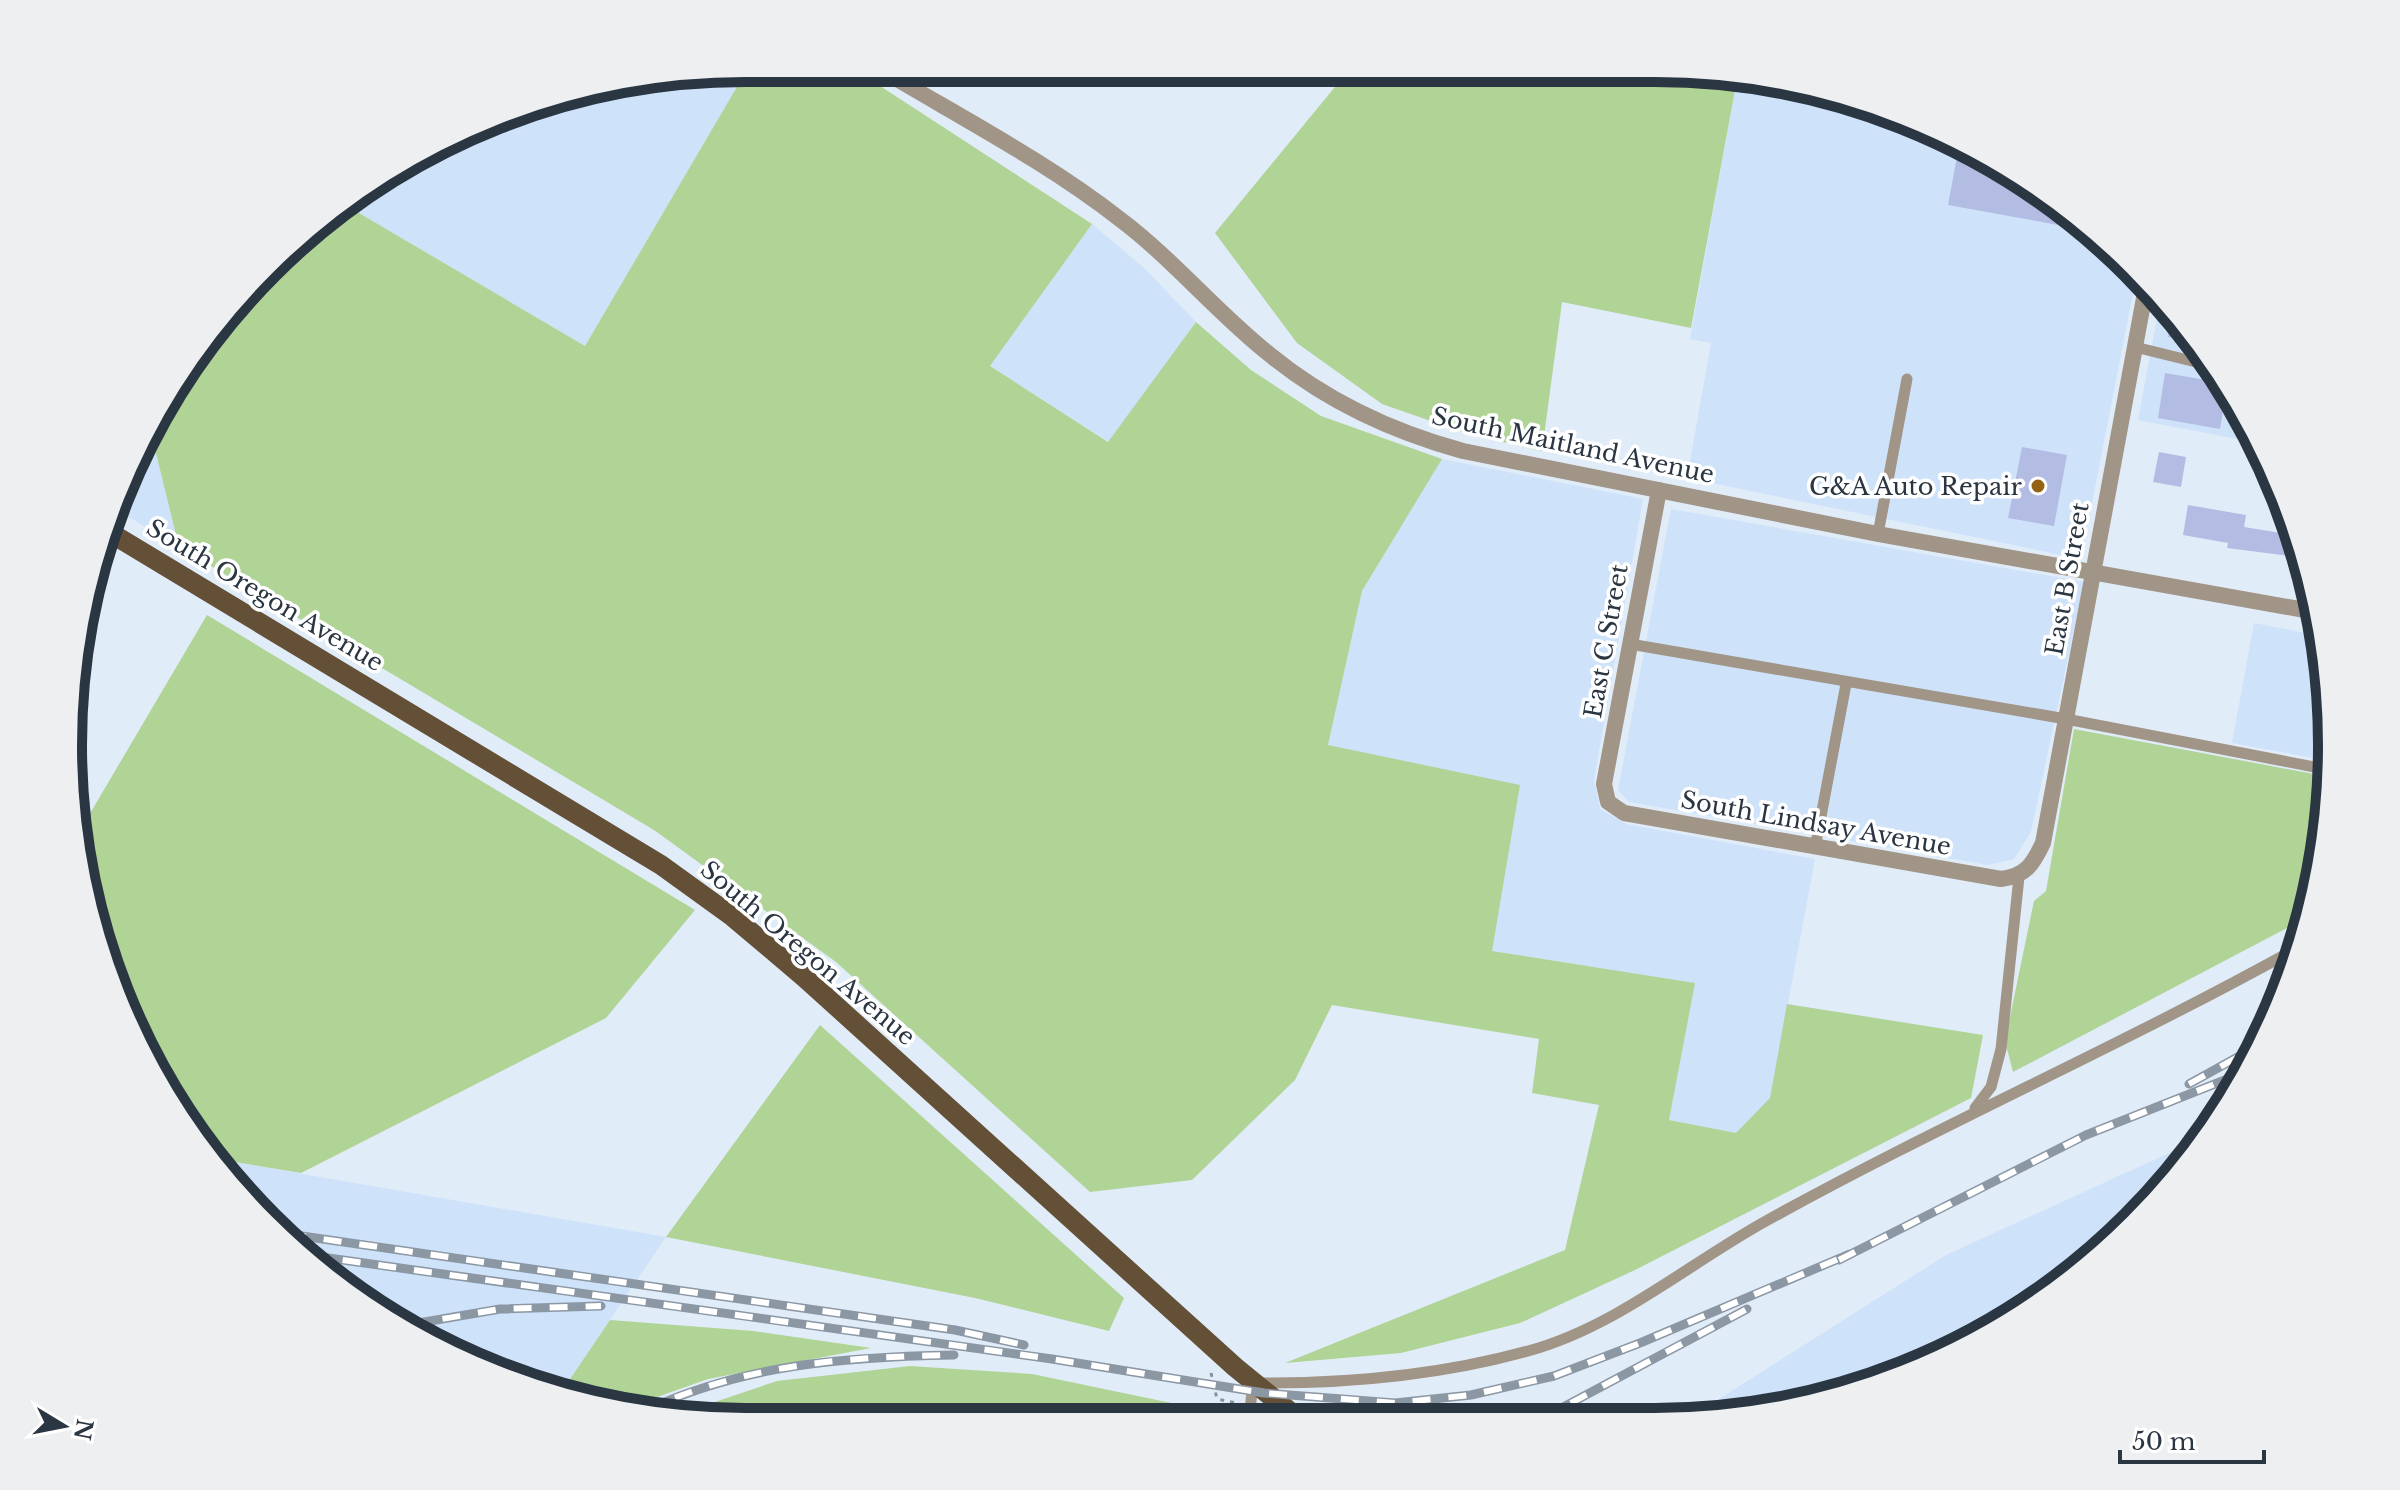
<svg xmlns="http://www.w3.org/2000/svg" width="2400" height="1490" font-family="'Libre Baskerville',serif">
	<rect width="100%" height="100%" fill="#e1ecf9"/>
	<path fill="#cee2fa" d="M748,68L585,346L342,203L528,104Z
		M1738,74L1914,119L2067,208L2137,273L2081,559L1687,478L1711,343L1690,339Z
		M1092,224L1144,268L1196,322L1109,442L990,366Z
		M2161,296L2241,406L2258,443L2138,420Z
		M152,437L179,547L114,508Z
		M1442,459L1643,499L1594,780L1600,809L1626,824L1815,859L1770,1099L1736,1134L1669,1120L1694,983L1492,951L1328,745L1362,591Z
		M1671,509L2084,582L2031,832L2014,859L1988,865L1629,802L1618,790Z
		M2254,623L2321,636L2326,656L2330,761L2232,743Z
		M2206,1136L2192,1157L2102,1254L1993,1332L1831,1399L1686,1420L1946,1255Z
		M217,1159L666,1237L562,1391L486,1371L333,1282Z"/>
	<path fill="#b0d396" d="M748,68L854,69L1092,224L990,366L1108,442L1196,322L1251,370L1321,416L1442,459L1362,591L1328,745L1520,785L1492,951L1695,983L1669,1120L1736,1133L1770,1098L1787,1004L1983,1035L1971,1098L1635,1270L1520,1323L1401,1353L1285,1363L1565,1250L1599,1105L1532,1093L1539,1039L1332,1005L1295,1080L1192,1180L1090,1192L836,962L654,830L179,547L152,437L208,333L333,208L342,203L585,346Z
		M1348,71L1738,74L1691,328L1562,302L1542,451L1468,434L1382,404L1297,343L1215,233Z
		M207,615L695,910L606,1018L301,1173L217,1159L182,1121L104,962L82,827Z
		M2074,729L2330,777L2310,916L2013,1072L2005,1041L2034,901L2046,891Z
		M820,1025L1124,1298L1109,1331L975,1298L666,1237Z
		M610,1320L753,1331L871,1348L708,1379L626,1408L562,1391Z
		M910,1366L1032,1374L1181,1405L1195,1418L673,1416L777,1381Z"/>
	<path fill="#b3bde3" d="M1959,146L2067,208L2092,231L1948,205Z
		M2173,312L2183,325L2195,342L2168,337Z
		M2165,373L2224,383L2227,387L2220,429L2158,418Z
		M2022,447L2067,455L2054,526L2008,518Z
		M2159,452L2186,457L2181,487L2153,482Z
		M2188,505L2246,515L2244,527L2281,533L2282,525L2296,528L2299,557L2227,548L2228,543L2183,535Z"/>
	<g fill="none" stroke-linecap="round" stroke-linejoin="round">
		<path stroke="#87929f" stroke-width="3" stroke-dasharray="4 6" stroke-linecap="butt" d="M1211,1373L1217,1399L1237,1403
			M1321,1395L1324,1419"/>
		<path stroke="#a19587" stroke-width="11" d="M2135,347L2212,366
			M1878,534L1907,379
			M1630,644L2066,719L2330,770
			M1815,848L1846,684
			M1975,1108L1991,1087L2001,1049L2019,877
			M1249,1419L1253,1383C1343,1384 1441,1375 1528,1351C1616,1327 1688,1264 1766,1221C1941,1124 2125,1044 2299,947"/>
		<path stroke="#a19587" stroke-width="16" d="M1659,490L1604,784L1608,802L1624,813L2001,879C2026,876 2033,864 2043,843L2147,282"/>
		<path stroke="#a19587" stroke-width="16" d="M880,69C960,117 1047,162 1121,220C1174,260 1217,313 1269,354C1325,400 1393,432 1463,451L1878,534L2316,612"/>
		<path stroke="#645037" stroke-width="20" d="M104,529L661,865L733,917L804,977L1235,1367L1299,1419"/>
		<g stroke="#8c97a4" stroke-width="9">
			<path id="rail" d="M2189,1084L2263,1043
				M288,1234L955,1330L1024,1345
				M307,1255L1052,1359L1264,1393L1395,1403L1471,1395L1554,1376L1640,1343L1850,1254
				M1839,1260L2086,1135L2245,1072
				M407,1325L500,1309L601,1306
				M642,1412C744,1364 843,1357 954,1355
				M1539,1420L1747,1309"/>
		</g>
		<use href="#rail" stroke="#fff" stroke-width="6" stroke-dasharray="18" stroke-linecap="butt"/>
	</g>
	<circle fill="#946213" stroke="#fff" stroke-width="3" cx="2038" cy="486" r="8"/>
	<g text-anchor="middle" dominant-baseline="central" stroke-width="7" stroke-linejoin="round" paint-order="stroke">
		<g font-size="24" fill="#2b3643" stroke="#fff">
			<text transform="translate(1573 445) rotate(12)">South Maitland Avenue</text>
			<text transform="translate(2067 579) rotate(-80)">East B Street</text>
			<text transform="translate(265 595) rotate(31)">South Oregon Avenue</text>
			<text transform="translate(1606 641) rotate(-80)">East C Street</text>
			<text transform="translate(1816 823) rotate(10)">South Lindsay Avenue</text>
			<text transform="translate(808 953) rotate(40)">South Oregon Avenue</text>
		</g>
		<g font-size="24" fill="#2b3643" stroke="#fff" text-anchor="end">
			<text x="2022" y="486">G&amp;A Auto Repair</text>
		</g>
	</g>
	<path d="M0 0H2400V1490H0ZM745 82H1655A663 663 0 0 1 2318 745V745A663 663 0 0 1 1655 1408H745A663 663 0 0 1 82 745V745A663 663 0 0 1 745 82Z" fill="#eeeff0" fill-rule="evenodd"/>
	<path fill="none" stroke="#2b3643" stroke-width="10" d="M745 82H1655A663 663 0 0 1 2318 745V745A663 663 0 0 1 1655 1408H745A663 663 0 0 1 82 745V745A663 663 0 0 1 745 82Z"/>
	<g transform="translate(64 1426) rotate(100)" stroke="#ffffff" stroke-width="6" paint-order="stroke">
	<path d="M0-6L14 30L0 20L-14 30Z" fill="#2b3643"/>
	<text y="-12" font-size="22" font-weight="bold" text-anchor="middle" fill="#2b3643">N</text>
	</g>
	<path d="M2120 1450v12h144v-12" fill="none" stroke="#2b3643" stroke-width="4"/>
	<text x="2132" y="1450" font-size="24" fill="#2b3643" stroke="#ffffff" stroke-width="6" paint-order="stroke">50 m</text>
</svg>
